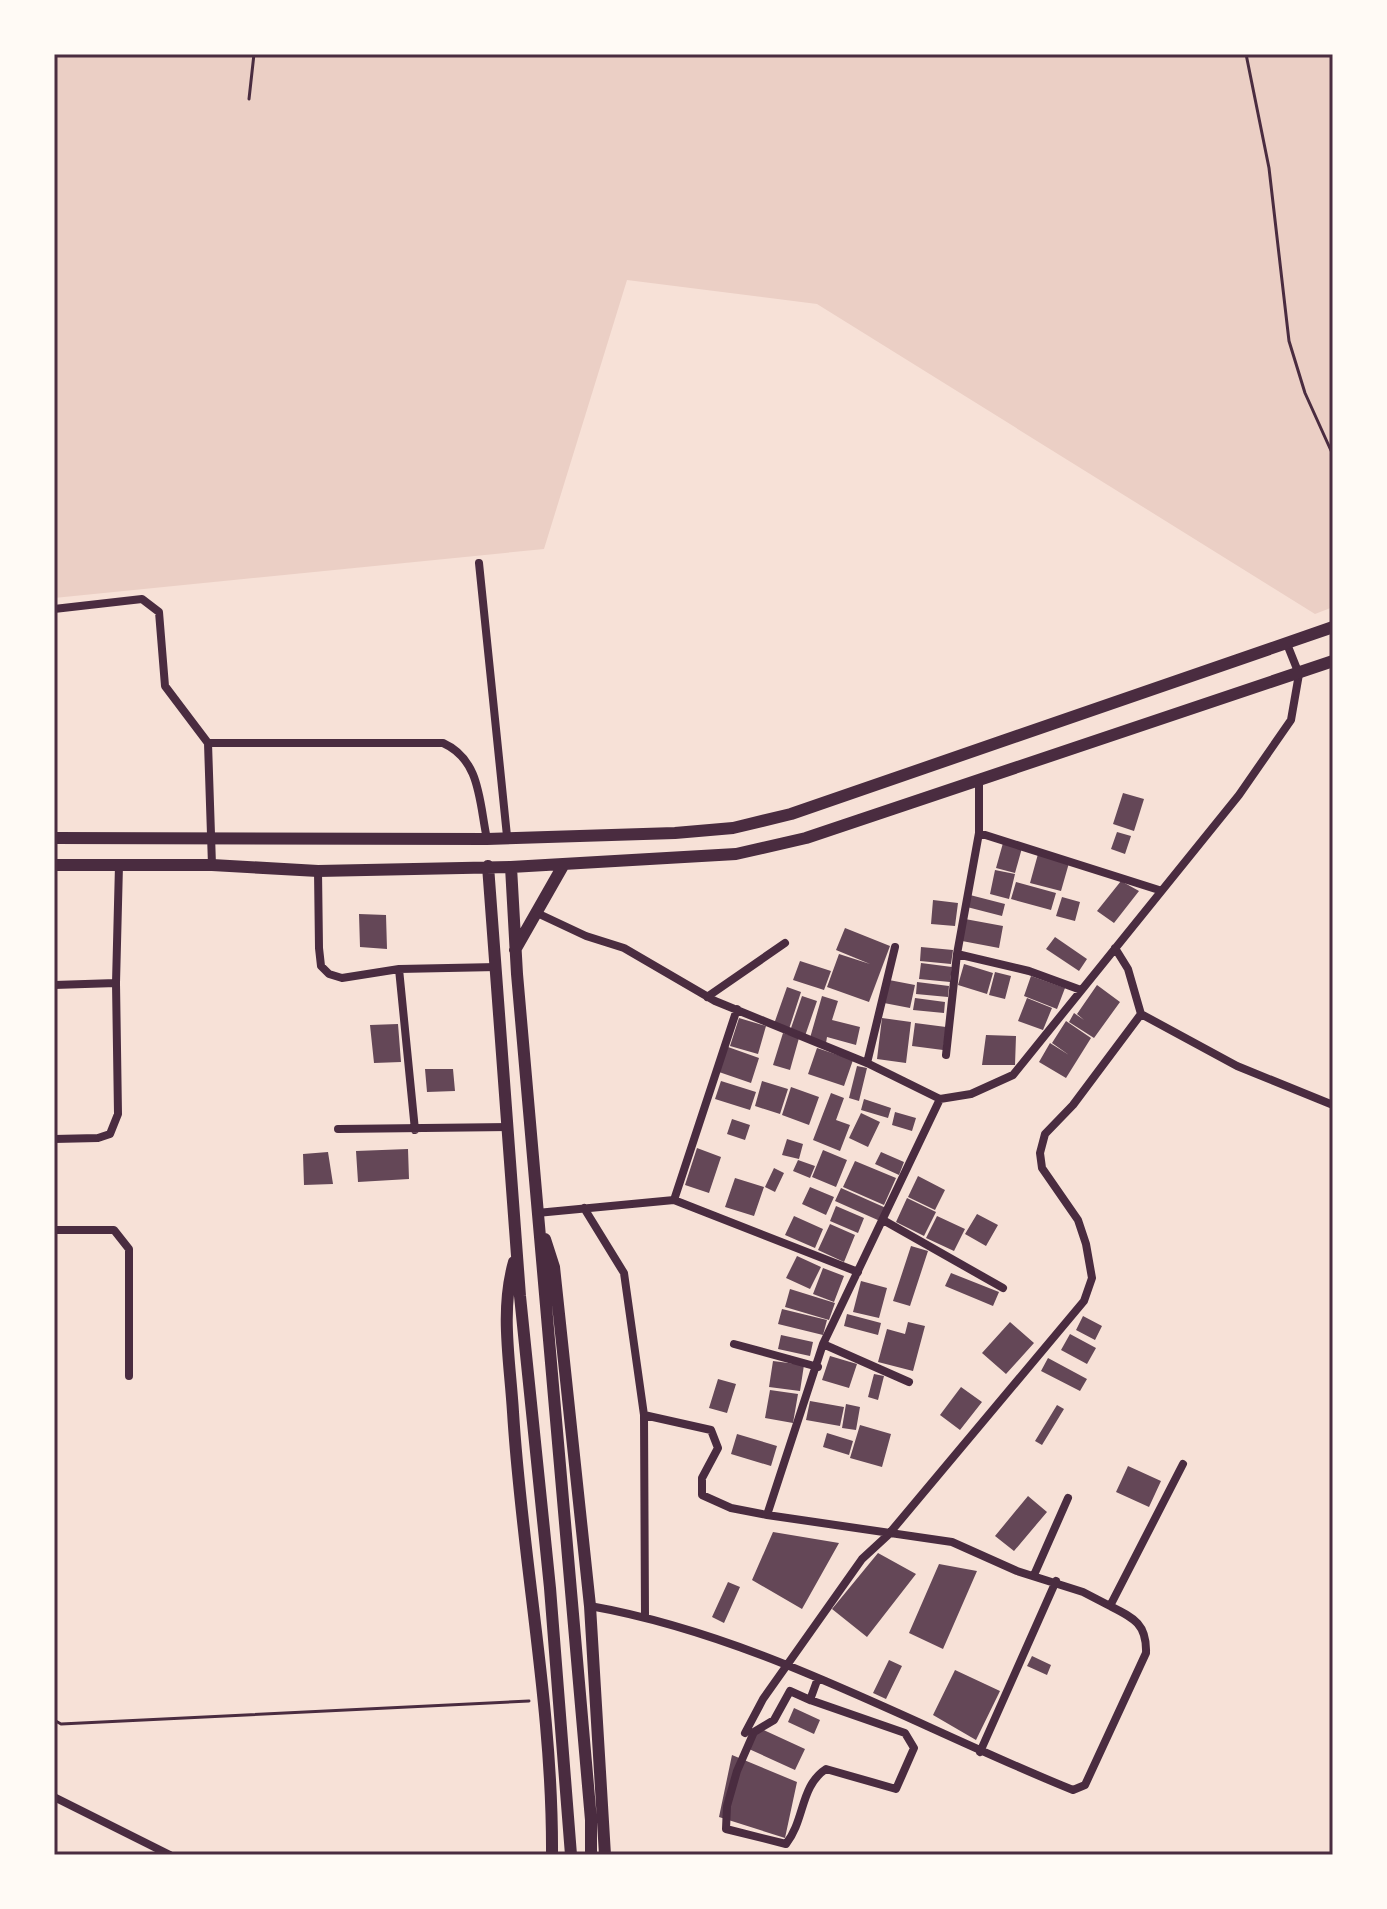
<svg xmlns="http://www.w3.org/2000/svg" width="1387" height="1909" font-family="Figtree,sans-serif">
	<rect width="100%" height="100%" fill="#f7e1d7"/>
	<path fill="#ebcfc5" d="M54,54H1333V607L1315,614L817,304L627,280L544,549L54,598Z"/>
	<path fill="#644757" d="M1123,793L1144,799L1134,831L1113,824Z
		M1117,832L1131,836L1125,854L1111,849Z
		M1003,843L1022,848L1015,873L996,868Z
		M1038,854L1069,863L1061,891L1030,883Z
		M995,870L1015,874L1009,899L990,894Z
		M1121,881L1139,891L1114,923L1097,911Z
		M1016,882L1056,893L1051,910L1011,899Z
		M970,895L1005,904L1002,916L967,907Z
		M1062,897L1080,902L1075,921L1056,916Z
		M933,900L958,903L955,926L931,924Z
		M359,914L386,915L387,949L360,947Z
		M965,919L1003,926L999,948L962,941Z
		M845,928L890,946L869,1002L827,987L839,954L870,964L836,950Z
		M1055,937L1087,959L1079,971L1046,949Z
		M921,947L953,950L951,964L920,961Z
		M800,961L831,971L824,990L793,980Z
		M921,963L952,967L950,982L919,979Z
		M964,964L993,973L987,994L958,985Z
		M995,972L1011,976L1005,999L989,995Z
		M1031,976L1065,988L1057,1009L1024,996Z
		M889,980L915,985L910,1008L884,1003Z
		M917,982L949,986L948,997L916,994Z
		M1097,985L1120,1002L1094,1038L1069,1022L1074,1013L1084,1020L1077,1014Z
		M787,987L801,992L789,1029L774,1024Z
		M802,996L817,1001L805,1036L790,1031Z
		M822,996L838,1001L832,1020L860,1027L856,1045L827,1037L826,1043L810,1038Z
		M915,998L945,1002L944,1013L913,1010Z
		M1027,998L1052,1008L1043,1030L1018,1021Z
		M739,1018L766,1026L758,1054L730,1046Z
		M882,1018L911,1022L906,1063L877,1059Z
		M1066,1021L1091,1038L1066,1078L1039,1062L1050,1043L1069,1055L1052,1043Z
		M915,1023L946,1027L943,1050L912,1046Z
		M398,1024L401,1062L374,1063L370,1025Z
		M783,1033L799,1038L790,1070L773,1065Z
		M986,1035L1016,1036L1015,1065H982Z
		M728,1047L759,1058L751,1083L719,1072Z
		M817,1048L853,1060L844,1086L808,1074Z
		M857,1066L867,1068L859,1101L849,1098Z
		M425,1069H453L455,1091L427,1092Z
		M721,1081L756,1092L750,1110L715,1099Z
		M762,1081L788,1089L780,1114L755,1106Z
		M791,1087L819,1097L809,1125L782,1115Z
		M831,1093L844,1098L836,1120L850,1125L840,1151L813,1140Z
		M864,1099L891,1108L888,1118L861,1110Z
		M895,1112L916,1118L912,1131L892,1125Z
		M861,1113L880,1122L868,1147L849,1138Z
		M732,1119L750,1125L745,1140L727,1134Z
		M787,1139L803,1144L799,1159L782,1155Z
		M697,1148L721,1157L709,1193L685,1185Z
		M408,1149L409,1179L358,1182L356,1151Z
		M823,1150L847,1160L836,1187L812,1177Z
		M328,1152L333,1184L304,1185L303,1154Z
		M881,1152L904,1162L899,1175L875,1164Z
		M798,1160L815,1166L810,1178L793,1171Z
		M855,1161L896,1178L884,1205L843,1187Z
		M774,1168L784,1173L775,1192L765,1187Z
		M918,1176L945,1190L935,1210L908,1197Z
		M735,1178L764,1187L754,1216L725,1207Z
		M810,1187L834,1197L826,1215L802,1204Z
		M841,1188L886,1208L880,1221L835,1201Z
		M907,1198L936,1212L924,1236L896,1222Z
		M836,1206L864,1218L858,1233L830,1221Z
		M977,1214L998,1225L986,1246L965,1234Z
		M794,1216L823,1229L815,1248L785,1235Z
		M937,1216L965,1229L954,1251L926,1238Z
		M830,1224L855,1235L844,1262L818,1250Z
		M911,1246L928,1251L910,1306L893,1301Z
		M797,1256L821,1267L810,1289L786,1278Z
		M823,1268L844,1276L834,1302L813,1294Z
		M951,1273L999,1292L993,1306L945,1286Z
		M861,1281L887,1288L879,1318L853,1312Z
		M790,1289L835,1303L829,1320L785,1307Z
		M782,1309L827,1320L823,1335L778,1324Z
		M847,1314L881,1323L878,1335L844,1326Z
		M1083,1316L1102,1326L1095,1340L1076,1330Z
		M908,1322L925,1326L913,1371L878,1362L887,1329L905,1334Z
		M1010,1322L1034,1343L1006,1374L982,1353Z
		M1070,1334L1096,1348L1087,1364L1061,1350Z
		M781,1335L813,1342L810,1356L778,1349Z
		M830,1356L857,1364L849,1388L822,1380Z
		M1048,1358L1087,1379L1080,1391L1041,1371Z
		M773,1361L804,1365L800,1391L769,1387Z
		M874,1374L884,1376L878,1400L868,1397Z
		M718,1379L736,1384L727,1413L709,1408Z
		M961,1387L982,1402L960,1430L940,1415Z
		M770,1390L798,1394L793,1423L765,1418Z
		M810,1401L844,1407L840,1426L806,1420Z
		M846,1404L860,1407L856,1430L842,1428Z
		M1057,1405L1064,1409L1042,1445L1035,1441Z
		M860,1425L891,1434L882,1467L850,1458Z
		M827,1433L853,1441L849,1455L823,1447Z
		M737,1434L777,1446L771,1466L731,1454Z
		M1128,1466L1161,1481L1149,1507L1116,1492Z
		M1028,1496L1047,1512L1014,1551L995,1536Z
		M773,1532L839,1543L802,1609L752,1580Z
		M878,1553L916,1574L867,1637L832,1609Z
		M939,1564L977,1571L943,1649L909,1633Z
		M728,1582L740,1587L724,1623L712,1617Z
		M1032,1656L1051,1665L1047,1675L1027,1666Z
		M889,1660L902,1666L886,1699L873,1693Z
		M955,1670L1000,1691L976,1740L933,1715Z
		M794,1708L820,1720L814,1734L788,1722Z
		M759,1728L805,1749L795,1770L749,1749Z
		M732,1755L797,1782L785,1838L719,1817Z"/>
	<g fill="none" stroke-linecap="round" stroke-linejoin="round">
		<path stroke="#4a2c40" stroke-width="3" d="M1246,54L1269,168L1289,341L1305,393L1333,455
			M249,99L254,54
			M54,1720L61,1724L529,1701"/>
		<path stroke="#4a2c40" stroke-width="8" d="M479,563L507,836
			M54,609L142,599L159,612L165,686L208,743L212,865
			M208,743H443C481,760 479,802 487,839
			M979,833L1159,890
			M318,871L319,948L321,966L329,974L342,978L399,969L497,967
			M537,913L586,936L624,948L715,1001L867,1063L940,1099
			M1115,948L1128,969L1141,1014L1237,1066L1333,1105
			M957,954L1029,971L1081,990
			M399,969L415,1130
			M116,983L119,865
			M54,985L116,983L118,1114L110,1134L98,1138L54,1139
			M707,997L785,943
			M946,1055L957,954L979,833V781
			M867,1063L895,947
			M338,1129L509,1127
			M674,1200L737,1009
			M584,1208L624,1273L644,1415L645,1616
			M537,1213L674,1200L858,1272
			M883,1220L1003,1288
			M54,1230H114L129,1249V1376
			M734,1344L818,1367
			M823,1344L909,1382
			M644,1415L711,1430L718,1448L702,1478V1495L731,1508L767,1515L952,1542L1017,1571L1083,1592L1110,1606L1183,1464
			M767,1515L823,1344L940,1099L971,1094L1013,1075L1239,795L1291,720L1299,674L1287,644
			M1034,1575L1068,1498
			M590,1606C760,1636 914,1726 1073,1790L1085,1785L1146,1653C1147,1624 1134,1618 1110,1606
			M810,1700L905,1733L914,1748L896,1789L826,1769C800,1786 805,1820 786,1844L726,1829L727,1806L737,1771L754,1732L774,1720L790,1691L810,1700L818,1678
			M745,1733L763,1699L862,1559L888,1535L1084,1301L1092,1278L1086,1244L1078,1220L1042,1168L1040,1153L1045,1134L1073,1105L1141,1014
			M980,1752L1056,1581
			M54,1797L170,1855"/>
		<path stroke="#4a2c40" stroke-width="12" d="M54,838L487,839L675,833L733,828L791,814L1333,627
			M54,865H212L318,871L511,867L736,854L806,838L1333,661
			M488,866L520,1296L550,1588L571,1855
			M511,867L517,974L591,1820V1855
			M515,950L564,864
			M545,1239L554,1267L590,1606L605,1855
			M514,1262C500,1311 510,1362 513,1412C522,1560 553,1707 552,1855"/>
	</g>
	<rect width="1387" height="1909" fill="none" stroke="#fffaf5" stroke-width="112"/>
	<rect x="56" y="56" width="1275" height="1797" fill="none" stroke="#4a2c40" stroke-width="3"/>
</svg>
